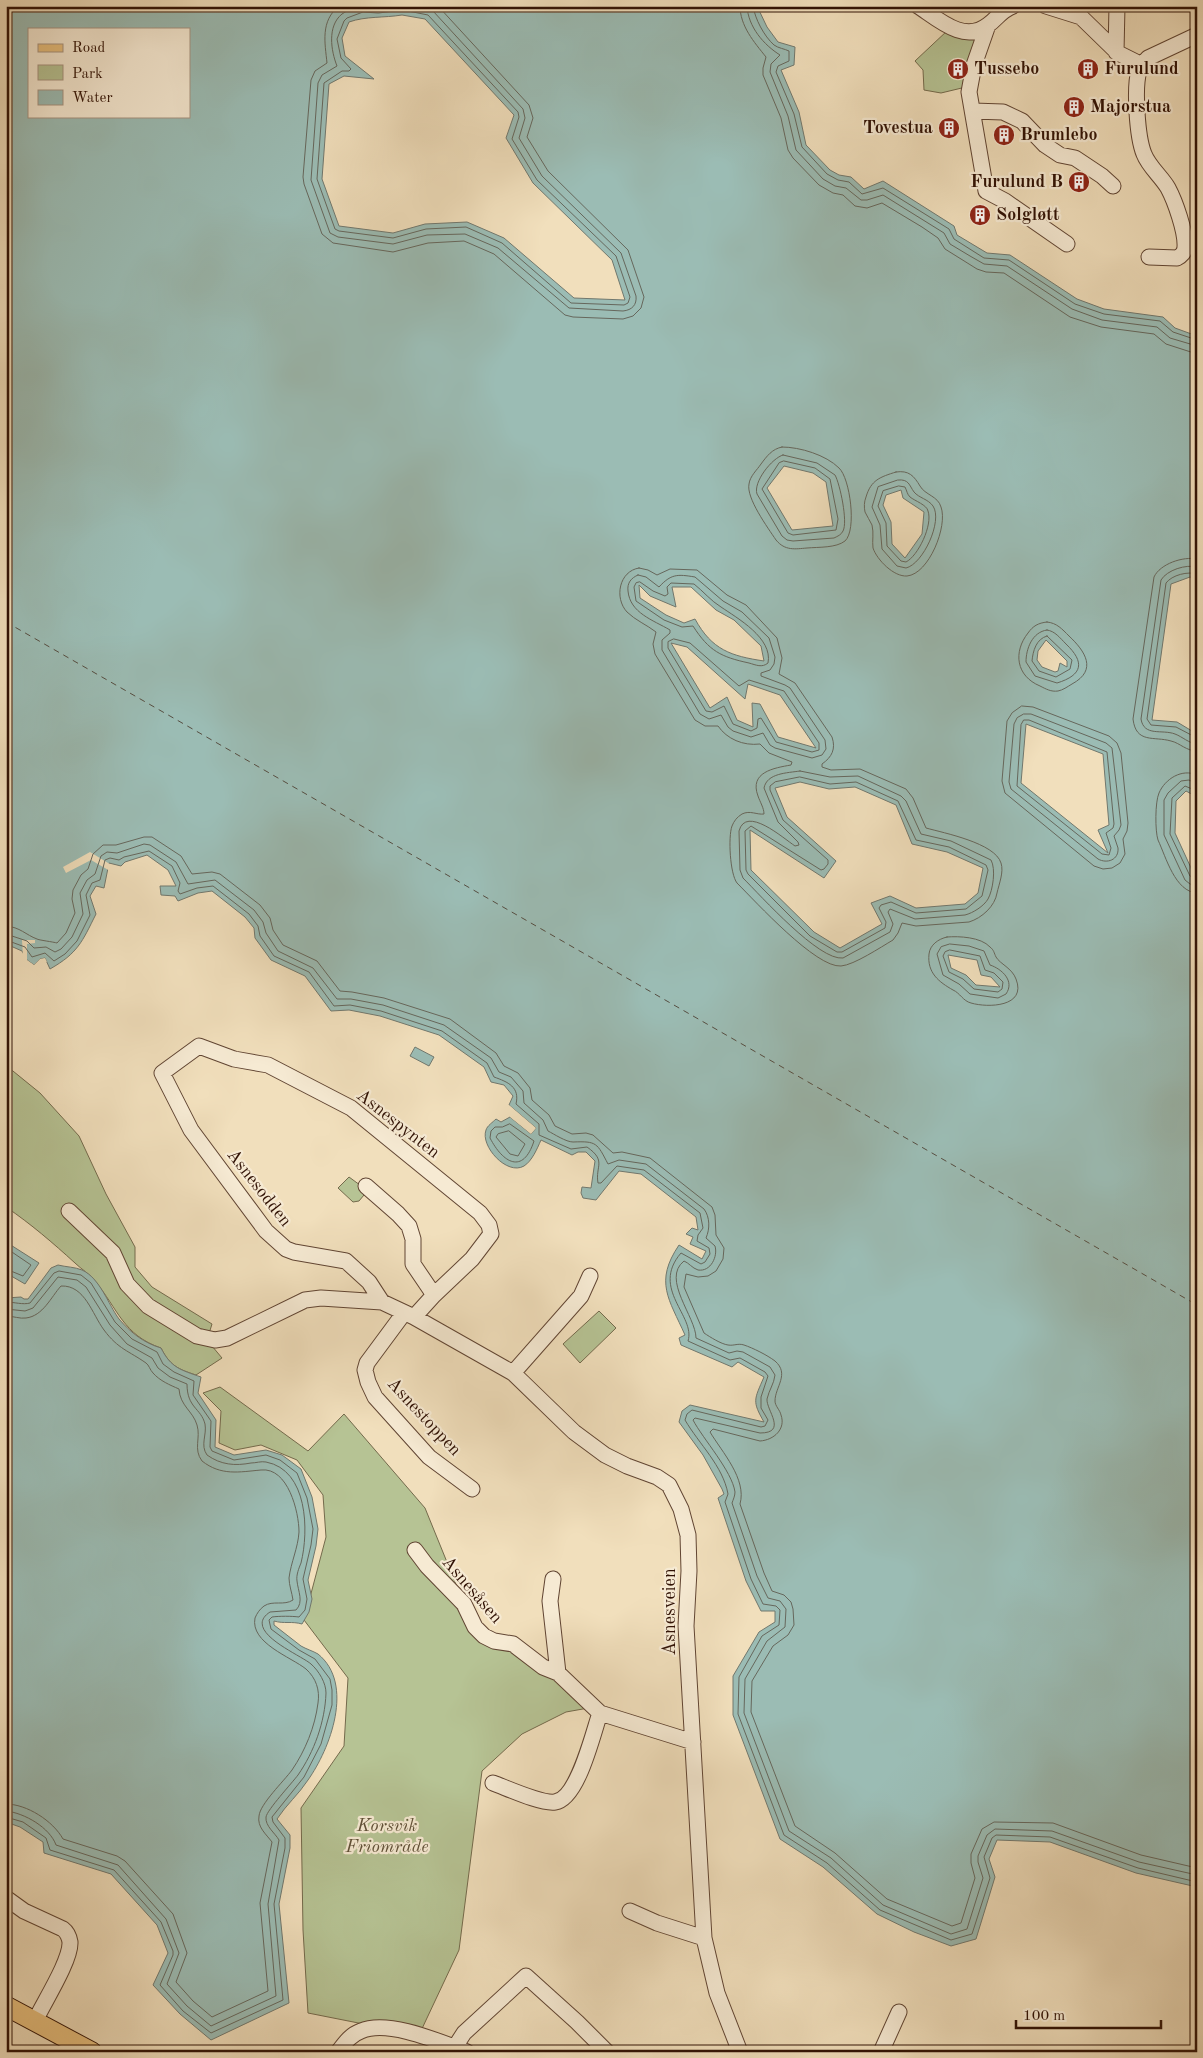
<svg xmlns="http://www.w3.org/2000/svg" width="1203" height="2058" font-family="'Old Standard TT',serif">
	<rect width="100%" height="100%" fill="#f1dfbc"/>
	<filter id="stains"><feTurbulence type="fractalNoise" baseFrequency=".004" numOctaves="4"/><feColorMatrix values="0 0 0 0 .2 0 0 0 0 .09 0 0 0 0 .02 0 0 0 .5 -.17"/></filter>
	<radialGradient id="worn" r=".72"><stop offset=".6" stop-color="#630" stop-opacity="0"/><stop offset="1" stop-color="#630" stop-opacity=".3"/></radialGradient>
	<path fill="#b6c394" stroke="#746a4c" d="M948,30L977,32L966,87L941,93L924,90L923,70L915,61Z
		M8,1067L40,1093L79,1136L106,1194L135,1247V1267L152,1287L212,1324L207,1340L222,1358L196,1375C178,1369 170,1366 161,1348C123,1335 118,1309 95,1281C90,1274 81,1269 75,1263C53,1243 31,1224 6,1207V1069Z
		M349,1177L364,1188V1195L359,1201L353,1202L338,1188Z
		M599,1311L616,1328L580,1363L563,1344Z
		M220,1387L308,1451L344,1414L425,1508L464,1604L475,1627L508,1642L594,1707L566,1712L522,1734L482,1771L459,1950L419,2035L308,2013L303,1930L301,1808L344,1746L348,1678L304,1620L326,1537L323,1495L297,1460L261,1445L235,1450L219,1443L221,1411L203,1393Z"/>
	<path fill="#9bbcb4" stroke="#71786e" fill-rule="evenodd" d="M6,6H757L767,27L778,42L795,47L794,65L781,70L799,112L806,145L830,170L839,175L851,177L864,189L883,181L954,226L957,235L987,253L1010,255L1077,299L1104,309L1163,317L1175,328L1197,336V579L1190,577L1171,584L1152,720L1177,722L1197,734V797L1186,791L1176,801L1175,833L1197,881V1887L1136,1873L1050,1842L997,1840L989,1859L995,1877L976,1939L951,1946L914,1932L877,1914L823,1867L780,1839L733,1715V1676L759,1632L775,1622V1611H761L746,1581L718,1498L724,1494L722,1489L703,1455L679,1422L682,1411L690,1405L764,1422C752,1401 754,1400 764,1377L738,1362L732,1367L681,1345L679,1338L685,1335C669,1299 654,1282 679,1245L702,1259L706,1251L690,1244L693,1237L686,1234L692,1228L698,1230L696,1217L641,1174L619,1171L596,1200L583,1198L581,1193L582,1187L591,1188L595,1161L586,1152H578L572,1155L541,1140C537,1149 532,1161 524,1166C507,1176 480,1146 486,1130C487,1126 493,1122 496,1119L501,1122L510,1117L531,1134L536,1128L509,1105L513,1096L504,1085L491,1082L484,1067L439,1035L380,1016L349,1010L331,1011L305,976L271,960L255,938L254,928L245,917L212,891L198,893L178,901L175,896L161,895L160,886H176L168,870L147,855L125,862L121,866L109,863L104,888L96,886L90,896L96,914C82,942 78,953 50,969L45,958L40,959L34,965L27,960L22,951L6,944ZM402,15L425,19L514,115L506,138L533,183L612,260L625,300L574,298L504,238L467,222L425,224L393,233L339,226L322,179L329,84L344,76L374,79L345,56L342,38L349,22C366,16 384,18 402,15ZM29,29H189V116H29ZM784,466L813,473L826,482L833,526L792,530L767,488ZM901,490L903,498L924,512L922,534L905,558L892,544L891,522L883,505L886,495ZM639,585L650,596L676,607L672,587H691L716,610L734,620L761,646L764,661C731,656 712,650 695,619L684,623L666,615L640,598ZM1046,640L1067,661V667L1060,663L1058,671L1055,672L1042,667L1037,660L1038,651ZM671,643L687,647L745,699L748,684L780,695L816,748L778,737L760,704L752,703L753,727L737,720L727,697L710,708ZM1026,724L1103,754L1109,825L1098,830L1108,853L1021,783ZM800,782L829,789L855,787L896,805L912,844L947,852L983,868L978,893L965,904L916,908L890,896L871,903L882,924L840,948L814,932L751,870L750,830L824,878L836,861L787,817L775,788ZM948,955L977,960L981,975L991,977L1000,987L976,985L966,975L951,968Z
		M415,1047L434,1057L429,1066L410,1056Z
		M6,1242L39,1263L25,1284L6,1273Z
		M58,1265C66,1267 75,1267 82,1270C100,1278 108,1304 119,1319C131,1333 144,1343 161,1348C171,1368 181,1370 201,1377L198,1393L216,1420L215,1447L234,1455L266,1450L282,1455L301,1469L312,1497L318,1529L316,1546L308,1580L312,1599L309,1612L302,1624C292,1621 284,1624 274,1621V1625C283,1632 292,1639 301,1646C306,1649 313,1651 318,1654C355,1684 330,1749 308,1780C299,1794 286,1805 277,1819L290,1835V1848L279,1904L289,2003L211,2040L180,2014L153,1985L168,1953L157,1925L111,1874L44,1853L43,1842L20,1827L6,1822V1298L21,1297L24,1299H28L51,1268Z"/>
	<path fill="#f1dfbc" d="M90,852L113,866H111L110,871L91,860L66,873L63,867Z
		M22,940H35V943L27,944V960L34,965L40,959L45,958L47,962L41,961L34,967L25,961L23,957Z
		M509,1105L536,1128L531,1134L510,1117V1115L531,1131L532,1128L509,1108Z"/>
	<g fill="none" stroke-linecap="round" stroke-linejoin="round">
		<path stroke="#66675c" stroke-width="1" d="M339,6C320,21 325,43 327,63L315,71L311,80L303,177L304,184L322,234L333,243L393,252L428,243L464,241L494,254L565,315L573,317L623,319L633,316L641,308L644,297L628,250L548,171L527,137L533,118L529,105L438,6
			M360,6C355,8 347,10 342,14C327,26 331,51 337,66L322,75L318,83L311,180L330,233L338,237L393,244L427,235L465,234L498,248L569,308L623,311C632,310 637,305 636,296L621,253L542,176L519,138L525,118L523,109L433,11L418,6
			M740,6C740,26 754,42 766,57L763,68V75L781,118L788,150L793,158L819,185L833,193L843,195L855,206L867,208L882,203L922,227L938,238L945,249L977,269L986,272L1004,273L1070,317L1101,327L1154,334L1166,344L1197,354
			M747,6C748,27 764,45 780,55L771,64L770,72L788,116L796,150L823,179L835,186L846,188L861,200H867L883,195L944,233L950,244L970,256L984,264L1007,266L1072,309L1102,320L1157,327L1170,338L1197,346
			M753,6C755,19 764,36 774,45C778,48 785,49 789,51V61L778,66L776,72L794,114L802,147L827,174L838,180L849,182L862,194L883,188L949,229L954,239L984,258L1009,260L1075,304L1104,314L1160,321L1173,332L1197,340
			M403,10L428,15L518,112L519,117L512,139L537,180L616,256L630,297L628,303L624,305L571,303L502,243L466,227L426,229L393,238L339,231L335,229L317,179L324,83L342,71H349L351,69L341,58L337,39L344,21L347,18L363,12L378,13Z
			M782,447C800,447 826,455 839,468C850,478 857,530 845,541C836,548 819,547 807,548C795,549 785,551 776,540C768,528 746,498 749,484C750,476 757,470 761,464C767,456 772,449 782,447Z
			M783,455L817,463L835,475C840,484 848,522 843,531C841,535 838,536 834,538L793,541L787,540L782,536L757,494C753,482 772,458 783,455Z
			M784,461L815,468L830,479L838,519L836,530L793,535L788,533L762,489L779,463Z
			M896,472C909,470 914,476 920,486C925,495 938,496 941,507C948,526 929,574 907,576C894,577 877,560 873,548C872,541 874,533 872,525C870,521 867,516 865,512C864,507 864,502 866,497C871,480 880,477 896,472Z
			M898,480C909,479 909,485 914,492C919,498 928,499 933,506C943,521 923,564 906,568L897,566L882,549L880,525L872,507L878,487Z
			M899,486L905,487C907,491 907,494 910,497C915,501 927,505 928,511C933,525 918,556 906,562L901,561L887,546L886,523L878,506L883,491Z
			M1197,559C1183,556 1160,564 1154,577L1133,719C1136,744 1154,736 1171,741C1180,743 1186,751 1197,751
			M1197,567C1186,564 1167,570 1161,580L1141,719C1144,737 1162,729 1175,734C1183,737 1188,743 1197,744
			M639,568L648,570L657,575L670,569L697,570L727,595L746,605L777,638L782,658L779,674L795,683L832,737C836,749 832,757 822,764V767L831,770L860,769L906,789L913,798L926,828C944,833 995,843 1001,863C1004,872 999,884 997,893C995,906 982,918 969,922L916,926L902,923L898,933L893,940C881,947 854,965 841,966C816,968 756,902 737,883C730,874 728,837 732,826C734,821 737,817 742,814C750,810 757,815 764,814C764,808 760,802 758,796C749,772 774,768 791,765L792,762L769,753L760,744C743,746 727,739 718,726H705L695,720L655,654L653,644L656,632C647,625 635,620 627,612C614,598 619,571 639,568Z
			M1197,574C1188,571 1172,575 1166,583L1147,719L1151,725L1176,727L1197,738
			M638,575L646,577L659,587C671,574 677,574 695,577L723,601L742,612L769,638L775,657L774,664L770,670L761,673V676L785,685L790,688L825,740L826,749L822,755L812,758L775,748L770,745L763,733L751,737L733,731L728,727L721,715L709,719L700,714L662,650V640L670,633V630C653,620 630,613 628,591C627,583 631,578 638,575Z
			M640,582L653,591L665,596L668,594L667,587L671,583L694,584C703,591 711,601 721,607C737,618 773,638 768,663C762,668 756,665 749,663C721,657 709,651 693,626L682,627L664,620L636,601L634,587L636,583Z
			M1047,622C1057,623 1062,629 1069,636C1085,651 1098,670 1072,684C1067,687 1063,690 1058,691C1051,692 1046,689 1040,686C1016,676 1013,652 1028,633C1033,626 1038,623 1047,622Z
			M1047,630C1055,631 1060,638 1066,644C1085,662 1083,675 1057,683L1035,676L1026,662C1026,649 1032,632 1047,630Z
			M1047,636L1072,660L1070,669L1056,677L1039,671L1032,661C1033,651 1036,639 1047,636Z
			M674,639L690,643L739,686L749,680L784,691L819,743V750L812,752L776,742L761,718L758,719L757,728L751,731L733,724L724,706L712,712L706,711L668,648V642Z
			M1022,706L1033,707L1109,736L1117,743L1121,753L1128,823L1127,831L1123,839L1125,854L1120,863L1112,868L1103,869L1094,866L1005,793L1002,781L1007,721L1012,713Z
			M1024,714H1031L1106,743L1112,748L1121,825L1119,830L1114,836C1115,840 1117,844 1118,848C1119,860 1107,864 1098,859L1011,789L1009,782L1014,724L1017,718Z
			M1024,720H1029L1107,752L1114,824L1113,828L1106,833L1111,848L1109,855L1102,854L1017,786L1021,725Z
			M800,771L830,777L858,776L901,796L906,801L921,834L951,841L991,860C996,869 993,890 988,899C984,906 973,913 965,915L915,919L890,909L888,912L893,924L890,932L843,958C819,961 761,896 743,878L740,870L739,831C746,805 783,838 795,846L799,845L798,842L778,822L764,788C767,773 787,773 800,771Z
			M1197,775C1182,768 1165,779 1159,793C1155,802 1155,831 1158,840C1166,857 1175,892 1197,893
			M800,777L830,784L856,782L898,801L916,840L949,847L986,865L988,870L982,896L966,909L916,913L891,902L881,905L879,908L886,922L885,928L842,952H837L810,936L748,874L746,870L745,831L751,826L821,870L824,869L828,864V860L783,820L770,790V786L775,782Z
			M1197,784L1189,780L1181,781L1168,793L1164,800V835L1185,880L1190,884L1197,886
			M1197,791L1185,786L1172,798L1170,834L1190,876L1197,880
			M6,926C20,927 26,935 37,939C38,940 54,942 57,943L66,933L75,913L72,899L73,890L81,875L88,869L93,854L103,845H116L144,837H152L181,856L192,874L212,872L220,874L260,905L270,918L273,930L283,945L317,961L340,991L352,992L384,998L450,1019L496,1053L504,1066L518,1073L530,1088L532,1100L549,1115L555,1126L572,1134L586,1133L593,1135L613,1153L622,1152L650,1158L712,1207L715,1215L716,1235L724,1248L723,1259L716,1271L708,1276L698,1277L686,1274L684,1287L704,1333C710,1337 721,1344 728,1345C734,1346 738,1343 744,1345C753,1348 767,1355 775,1361C790,1374 775,1387 775,1401C775,1406 780,1410 781,1415C786,1429 774,1440 760,1441L713,1429L710,1432C722,1452 747,1479 740,1504L764,1573L772,1591L784,1595L791,1602L793,1609L794,1625L788,1635L773,1646L752,1681L751,1712L795,1826L835,1853L887,1899L952,1926L961,1923L975,1878L971,1863V1854L982,1829L994,1822L1053,1823L1141,1855L1197,1868
			M6,934L27,941L34,948L46,947L55,952L61,949L72,937L83,914L80,893L87,880L95,874L101,856L107,852L117,853L144,844L150,845L176,862L188,884L215,880L254,910L263,922L266,933L278,951L313,968L337,999H351L383,1005L444,1025L491,1058L499,1072L511,1077L523,1091L524,1103L543,1120L548,1131C554,1134 566,1142 573,1142C597,1141 597,1143 608,1164L619,1160L646,1164L704,1209C710,1217 710,1229 706,1238L715,1246C718,1256 711,1272 698,1270C692,1268 689,1263 684,1261C661,1279 696,1317 696,1338L729,1353L737,1351L743,1352L770,1367L775,1375C774,1384 769,1390 767,1399C766,1410 788,1433 760,1433L695,1418L693,1420C703,1439 732,1471 735,1492C735,1496 733,1500 732,1503L757,1576L768,1598L780,1601L786,1609L785,1627L767,1641L745,1679L744,1713L789,1831L831,1858L883,1905L951,1934L967,1929L983,1878L978,1862V1856L987,1835L995,1829L1052,1831L1139,1862L1197,1875
			M947,937C959,936 981,937 990,947C994,950 994,953 996,957C1000,964 1012,968 1016,979C1027,1007 988,1008 971,1003C963,1001 960,993 953,990C939,982 927,973 929,954C930,945 938,939 947,937Z
			M6,940L25,947L32,957L45,953L54,961L65,954L77,941L90,915L86,895L92,883L100,880L105,860L110,858L119,860L124,857L149,851L172,866L180,883L178,891L180,894L197,888L213,886L249,914L258,926L260,936L274,956L309,972L334,1006L350,1005L381,1011L442,1031L487,1063L494,1077C508,1082 520,1087 516,1104L539,1124V1135L571,1149L587,1147C607,1161 595,1166 598,1183H601L617,1166L644,1170L700,1213L703,1228L698,1235L697,1241L709,1248L710,1254L705,1262L701,1264L681,1253C650,1289 696,1316 688,1341L730,1360L740,1358L765,1372L768,1376L761,1397V1408L768,1420L765,1426L761,1427L692,1410L687,1414L685,1420C699,1444 723,1466 728,1494L725,1502L751,1579L763,1604L776,1606L780,1610L779,1625L762,1636L739,1677L738,1714L784,1835L827,1863L880,1910L951,1940L972,1934L990,1878L984,1857L992,1838L996,1835L1050,1837L1138,1868L1197,1882
			M950,944L969,946L984,951L990,965C1002,969 1015,981 1006,994L998,998L970,994L959,984L943,975L937,954L941,947Z
			M950,950L980,956L985,970L994,973L1003,982L1002,989L998,992L974,989L963,979L949,972L943,956L945,952Z
			M510,1124L534,1141C523,1175 503,1163 490,1138L491,1131L495,1127H502Z
			M509,1131L525,1144L518,1156L510,1154L496,1137L498,1134Z
			M6,1248L31,1265L23,1276L6,1269
			M6,1302C14,1302 23,1305 30,1303L54,1273L59,1271L81,1275L91,1283L115,1322L132,1339L157,1352L163,1364L174,1372L194,1381L193,1395L211,1421L210,1447L212,1451L234,1460L266,1455L280,1460L297,1473L307,1498L313,1529L311,1545L303,1579L307,1599L305,1610L299,1617C292,1616 279,1616 272,1617L269,1620L271,1629L299,1650L315,1659L330,1679L332,1690V1705L321,1744L304,1777L272,1817L273,1822L285,1838V1848L274,1904L283,2000L211,2033L183,2011L160,1985L173,1955V1951L161,1922L114,1870L50,1850L46,1838L23,1822L6,1817
			M6,1309L25,1311L33,1308L58,1277L77,1280L86,1287L110,1325L127,1344L152,1358L158,1368L170,1377L187,1384C187,1408 201,1408 205,1424C207,1435 200,1445 207,1455C221,1465 235,1466 251,1463C256,1463 261,1461 266,1462C308,1470 309,1531 301,1563C299,1568 296,1575 297,1581C298,1591 304,1602 296,1610L270,1612C241,1631 301,1655 311,1664C319,1671 326,1683 326,1693C325,1722 314,1752 298,1775C292,1783 267,1810 266,1817C265,1826 275,1833 279,1840L268,1904L276,1996L211,2026L187,2006L167,1984L179,1953L166,1919L118,1865L56,1845C50,1828 25,1813 6,1811
			M6,1316C13,1316 20,1319 26,1318C43,1316 51,1297 61,1286C85,1285 92,1314 104,1330C118,1349 129,1351 146,1363C149,1365 150,1370 153,1373C160,1381 170,1385 179,1389C180,1406 193,1411 197,1425C201,1438 193,1449 202,1461C221,1476 239,1472 261,1470C288,1467 299,1512 299,1532C298,1548 291,1562 289,1578C289,1585 292,1593 293,1600C284,1606 273,1600 264,1606C260,1609 257,1613 255,1618C250,1643 291,1657 306,1669C316,1678 320,1690 318,1703C315,1727 305,1751 292,1770C284,1781 260,1804 259,1816C257,1827 266,1834 272,1842L260,1903L268,1991L212,2017L193,2001L176,1982L187,1953L173,1914L125,1861L117,1856L63,1839C53,1821 27,1804 6,1804"/>
		<path stroke="#564e42" stroke-width="1" stroke-dasharray="6 5" stroke-linecap="butt" d="M6,622L1197,1305"/>
		<g stroke="#614533" stroke-width="17">
			<path id="minor" d="M918,6C938,19 964,44 988,25C998,18 1000,11 1013,6
				M1046,6L1081,17L1118,53L1142,65
				M988,25L974,65L969,92L986,191L1005,201L1067,244
				M1116,52L1117,6
				M973,111L1003,112L1022,121L1045,145L1060,155L1075,158L1102,176L1113,186
				M1149,257L1177,258C1181,256 1185,252 1185,247C1186,232 1175,201 1168,188C1161,176 1149,167 1144,154C1137,137 1134,87 1139,71C1141,66 1144,62 1148,58L1197,35
				M366,1186L398,1214L409,1226L413,1239V1264L434,1295L414,1317
				M69,1211L113,1253L127,1284L148,1306L197,1336L215,1340L227,1338L305,1300L321,1298L382,1302L414,1317L513,1373L574,1432L605,1455L627,1466L657,1477L669,1485L681,1509L688,1535L689,1571L686,1626L704,1938L717,1993L740,2052
				M382,1302L369,1282L346,1261L294,1252L286,1249L266,1231L191,1130L162,1073L199,1046L234,1059L268,1065L351,1108L480,1213L489,1225L491,1234L472,1259L434,1295
				M404,1313L367,1363L365,1370L368,1382L375,1397L429,1457L472,1489
				M513,1373L581,1296L590,1276
				M415,1550L427,1566L464,1604L475,1627L484,1636L494,1641L513,1644L543,1667L558,1673
				M553,1579L550,1601L558,1673L600,1713L693,1742
				M493,1783C507,1788 541,1804 555,1802C578,1799 593,1733 600,1713
				M6,1898L24,1911L63,1929C67,1932 69,1936 70,1942C71,1960 44,2002 35,2021
				M630,1911L657,1923L704,1938
				M455,2047L464,2033L526,1976L577,2022L607,2052
				M338,2052C345,2043 350,2035 361,2031C388,2019 440,2042 467,2052
				M881,2052L899,2012"/>
		</g>
		<g stroke="#311205" stroke-width="21">
			<path id="major" d="M6,2006L92,2052"/>
		</g>
		<use href="#minor" stroke="#f6ead3" stroke-width="15"/>
		<use href="#major" stroke="#e8c07e" stroke-width="19"/>
	</g>
	<defs>
		<g id="building-disc" transform="scale(1.125)"><circle r="9.5" fill="#8f2418" stroke="#f6ead3"/><path d="M-4-6H4V6H1V3H-1V6H-4ZM-2.5-4.3h1.7v1.8h-1.7ZM.8-4.3h1.7v1.8H.8ZM-2.5-1h1.7V.8h-1.7ZM.8-1h1.7V.8H.8Z" fill="#fff"/></g>
	</defs>
	<g fill-rule="evenodd">
		<use href="#building-disc" x="958" y="69"/>
		<use href="#building-disc" x="1088" y="69"/>
		<use href="#building-disc" x="1074" y="107"/>
		<use href="#building-disc" x="949" y="128"/>
		<use href="#building-disc" x="1004" y="135"/>
		<use href="#building-disc" x="1079" y="182"/>
		<use href="#building-disc" x="980" y="215"/>
	</g>
	<g text-anchor="middle" dominant-baseline="central" stroke-width="4.5" stroke-linejoin="round" paint-order="stroke">
		<g font-size="18" font-weight="bold" fill="#311205" stroke="#f6ead3" text-anchor="start">
			<text x="974" y="69">Tussebo</text>
			<text x="1104" y="69">Furulund</text>
			<text x="1090" y="107">Majorstua</text>
			<text x="933" y="128" text-anchor="end">Tovestua</text>
			<text x="1020" y="135">Brumlebo</text>
			<text x="1063" y="182" text-anchor="end">Furulund B</text>
			<text x="996" y="215">Solgløtt</text>
		</g>
		<g font-size="18" fill="#311205" stroke="#f6ead3">
			<text transform="translate(398 1124) rotate(38)">Asnespynten</text>
			<text transform="translate(259 1188) rotate(52)">Asnesodden</text>
			<text transform="translate(424 1417) rotate(47)">Asnestoppen</text>
			<text transform="translate(472 1590) rotate(49)">Asnesåsen</text>
			<text transform="translate(670 1612) rotate(-90)">Asnesveien</text>
		</g>
		<g font-size="18" font-style="italic" fill="#605037" stroke="#f6ead3">
			<text x="387" y="1826">Korsvik<tspan x="387" dy="21">Friområde</tspan></text>
		</g>
	</g>
	<rect width="1203" height="2058" fill="none" stroke="#f1dfbc" stroke-width="25"/>
	<rect x="8" y="8" width="1188" height="2043" fill="none" stroke="#311205" stroke-width="2.5"/>
	<rect x="12" y="12" width="1178" height="2033" fill="none" stroke="#311205"/>
	<rect x="28" y="28" width="162" height="90" fill="#f6ead3" stroke="#a79481"/>
	<rect x="38" y="44" width="25" height="8" fill="#e8c07e" stroke="#a79481"/>
	<text x="72" y="52" font-size="15" fill="#311205">Road</text>
	<rect x="38" y="65" width="25" height="15" fill="#b6c394" stroke="#a79481"/>
	<text x="72" y="78" font-size="15" fill="#311205">Park</text>
	<rect x="38" y="90" width="25" height="15" fill="#9bbcb4" stroke="#a79481"/>
	<text x="72" y="102" font-size="15" fill="#311205">Water</text>
	<path d="M1016 2020v8h145v-8" fill="none" stroke="#311205" stroke-width="2.5"/>
	<text x="1023" y="2020" font-size="15" fill="#311205" stroke="#f6ead3" stroke-width="4" paint-order="stroke">100 m</text>
	<rect width="100%" height="100%" filter="url(#stains)"/>
	<rect width="100%" height="100%" fill="url(#worn)"/>
</svg>
